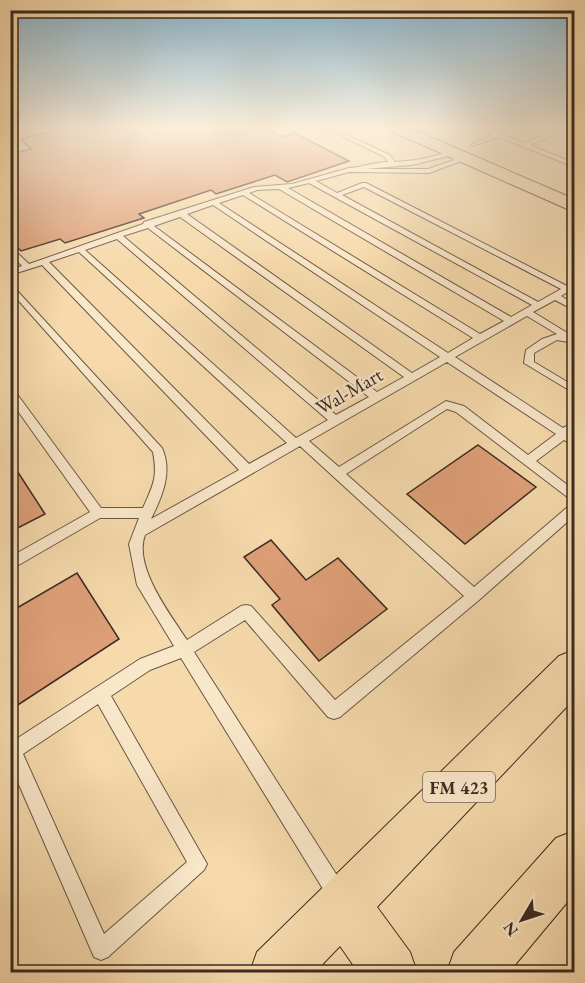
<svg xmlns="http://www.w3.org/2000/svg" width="585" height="983" font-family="'EB Garamond',serif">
	<rect width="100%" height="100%" fill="#f6daac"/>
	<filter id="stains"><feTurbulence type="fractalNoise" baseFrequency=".00333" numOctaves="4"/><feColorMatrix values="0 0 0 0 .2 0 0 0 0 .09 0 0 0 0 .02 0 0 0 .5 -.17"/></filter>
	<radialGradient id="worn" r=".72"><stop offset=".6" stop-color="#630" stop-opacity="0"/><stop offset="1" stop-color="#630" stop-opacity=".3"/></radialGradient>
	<path fill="#dfa079" stroke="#3b2b23" stroke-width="1.5" d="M60,129H268L283,137L295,133L349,161L287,182L275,175L216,194L211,190L139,214L144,218L65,243L60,239L21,251L10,240V154L31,149L20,139Z
		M478,445L536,487L465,544L407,494Z
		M10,460L45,514L10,532Z
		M271,540L306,580L338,558L387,609L319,661L272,605L280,599L244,557Z
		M77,573L119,639L10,710V612Z"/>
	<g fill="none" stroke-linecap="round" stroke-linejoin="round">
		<g stroke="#6a5745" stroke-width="2">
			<path id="lane" d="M29,129H38L10,137V133Z
				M327,129H334L390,155L395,162L417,160L454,151L461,161L429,173L349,172L316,181L337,193L362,183H366L567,286L574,283V288L561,296L574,304V310L555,300L533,312L574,337V343L557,340L534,353V362L574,386V393L524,363L526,350L542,339L557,334L527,316L455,357L563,428L574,422V431L571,434L574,436V445L564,440L536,461L574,490V501L570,499L456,412L447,409L346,474L474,587L570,505L574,504V516L479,600L340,717L334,719L328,717L245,620L194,652L345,888L347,895L345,902L338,904L331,902L181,658L150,670L111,696L207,864L204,870L108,957L101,960L94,957L10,764V743L140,659L174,646L137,585L129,544L139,518H100L10,570V557L90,512L10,400V389L14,390L101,508H143C153,485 158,478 153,452L10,291V283L162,448C173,472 162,497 151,519L239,470L42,265L10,275V270L22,266L10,253V246L29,264L143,224L144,222L254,187L292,184L349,168C360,168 374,162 388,162L385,157ZM452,155L454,160L428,169H365L412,165ZM309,183L532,305L511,317L288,188ZM364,187L561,289L538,302L342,195ZM279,189L504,321L480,334L249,193L257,190ZM243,195L473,338L448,353L219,203ZM213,205L440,357L412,373L187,214ZM180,217L404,377L377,392L154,226ZM148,228L369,397L336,415L123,236ZM117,239L328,420L296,438L85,250ZM79,252L287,443L249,464L49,262ZM447,362L556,434L528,455L464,406L446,401L339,467L309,441ZM300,446L464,596L335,700L251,606L246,605L241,606L187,640C170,614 133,566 145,535ZM98,704L187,862L104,934L23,754Z
				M480,129H488L499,133L509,129H517L504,135L524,143L559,129H567L530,145L574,163V167L499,137L472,146V144L493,135Z"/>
		</g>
		<g stroke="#3b2b23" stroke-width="2">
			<path id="primary" d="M391,129H412L574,199V212L393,132Z
				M574,650V699L377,907L410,952L417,972H358L340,946L315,972H250L257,952L559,656Z
				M574,831V894L509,972H447L454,952L556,838Z"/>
		</g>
		<use href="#lane" fill="#f9e7c9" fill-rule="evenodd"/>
		<use href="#primary" fill="#f6daac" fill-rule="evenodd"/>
	</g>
	<linearGradient id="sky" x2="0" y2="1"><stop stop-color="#8ab7d0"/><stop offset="0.48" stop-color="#fbeeda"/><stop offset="1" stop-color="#fbeeda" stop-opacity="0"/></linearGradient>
	<rect width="585" height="266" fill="url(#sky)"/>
	<g text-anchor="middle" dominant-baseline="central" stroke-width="5" stroke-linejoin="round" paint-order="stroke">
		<rect fill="#f9e7c9" stroke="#746355" stroke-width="1.5" x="423" y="772" width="72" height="30" rx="4.5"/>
		<g font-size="18" font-weight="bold" fill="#3b2b23">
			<text x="459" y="787">FM 423</text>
		</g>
		<g font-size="20" fill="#3b2b23" stroke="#f9e7c9">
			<text transform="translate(349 391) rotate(-30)">Wal-Mart</text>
		</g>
	</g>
	<rect width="585" height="983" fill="none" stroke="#f6daac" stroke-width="36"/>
	<rect x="12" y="12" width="561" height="959" fill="none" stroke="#3b2b23" stroke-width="3"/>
	<rect x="18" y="18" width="549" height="947" fill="none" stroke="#3b2b23" stroke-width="1.5"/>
	<g transform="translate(522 920) rotate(231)" stroke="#f9e7c9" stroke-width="4.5" paint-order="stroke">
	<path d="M0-4.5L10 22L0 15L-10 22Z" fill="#3b2b23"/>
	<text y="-9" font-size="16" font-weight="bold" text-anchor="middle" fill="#3b2b23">N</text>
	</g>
	<rect width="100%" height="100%" filter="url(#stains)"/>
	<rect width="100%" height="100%" fill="url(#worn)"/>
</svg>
